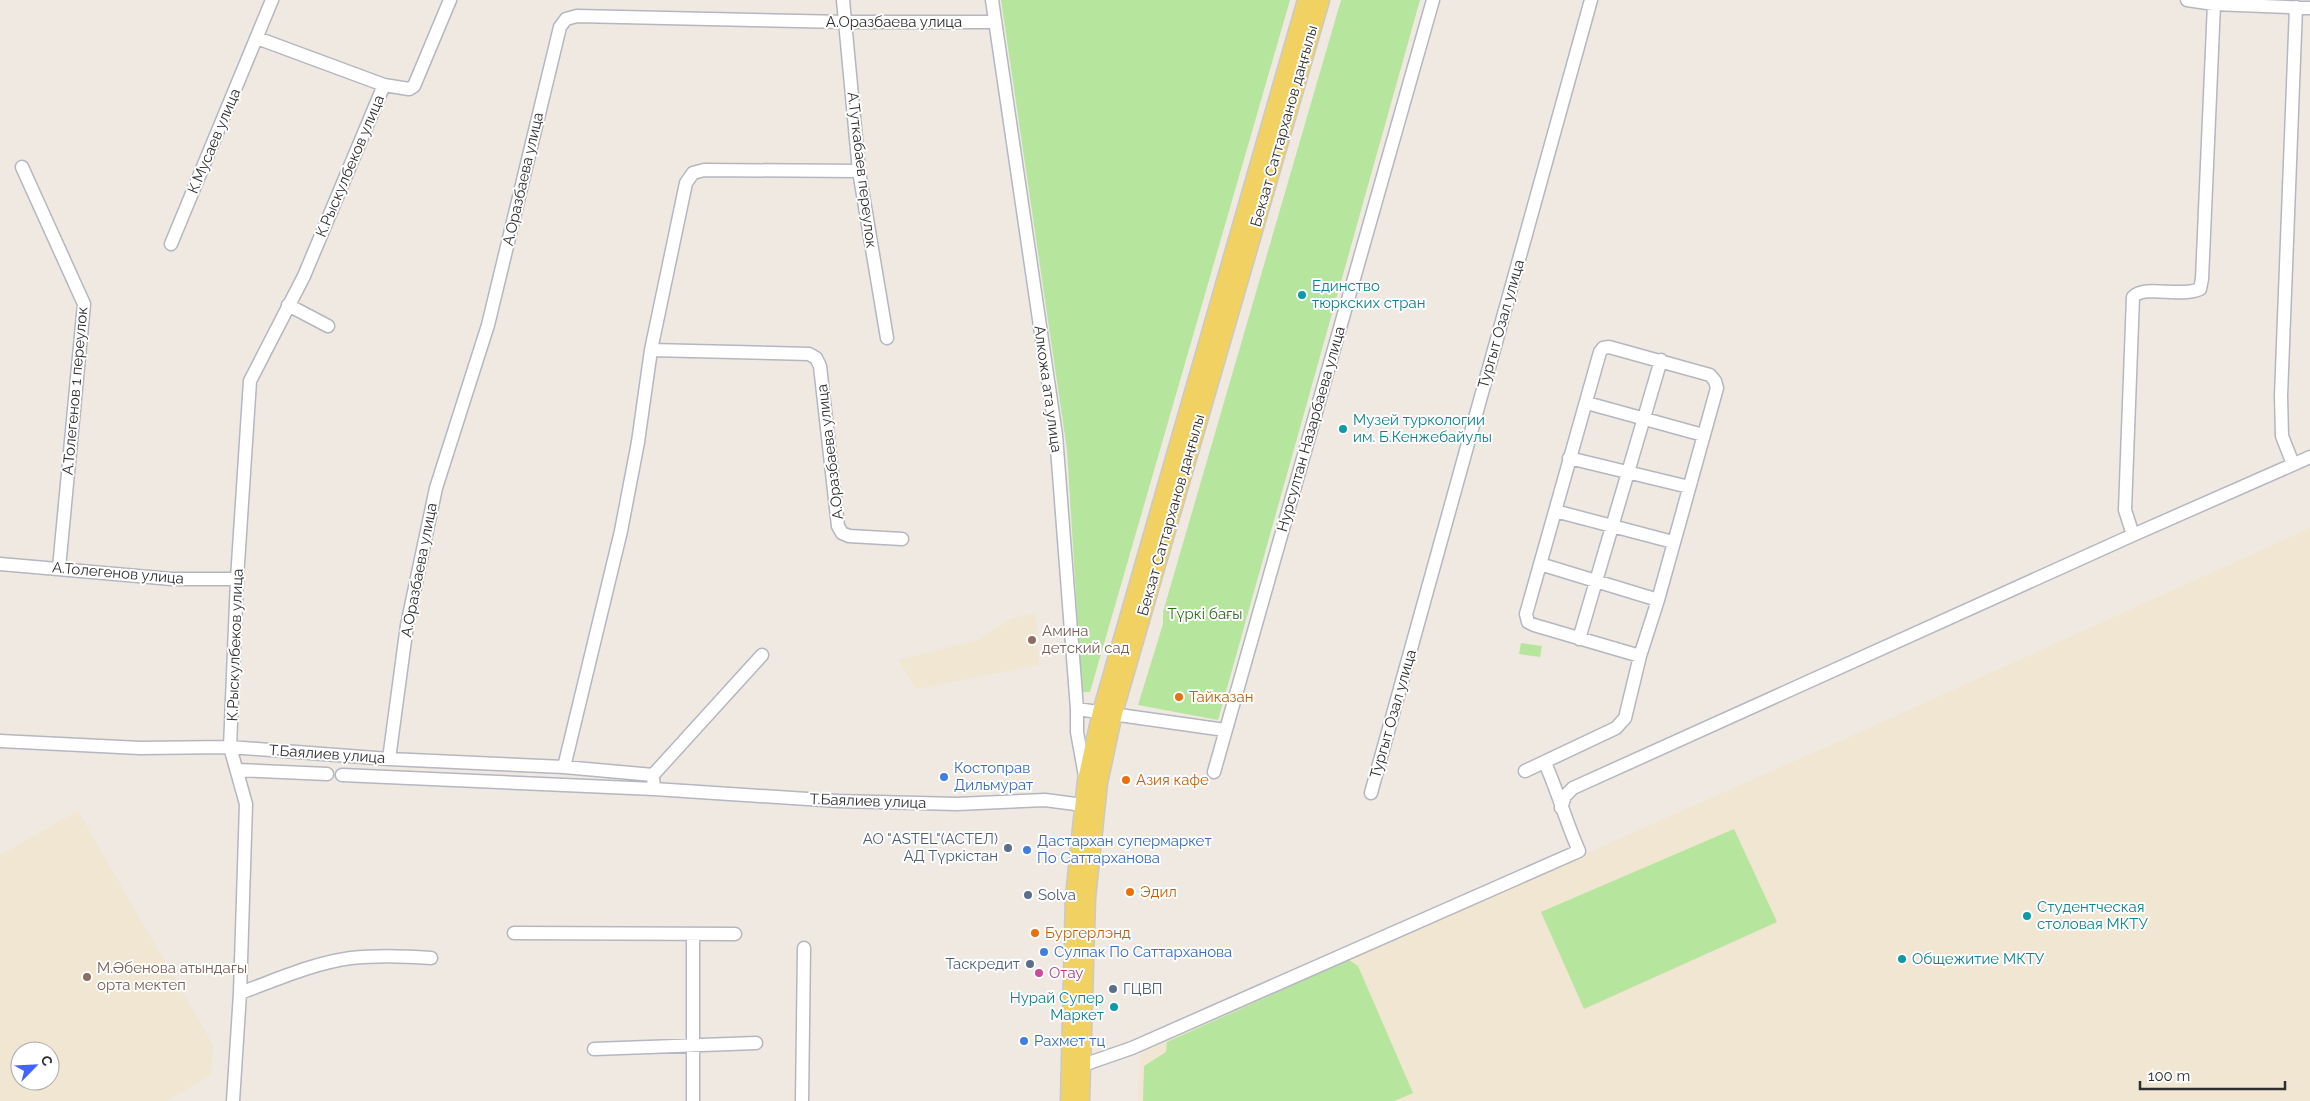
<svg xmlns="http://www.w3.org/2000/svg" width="2310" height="1101" font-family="Raleway,sans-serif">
	<rect width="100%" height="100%" fill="#efe9e1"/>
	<path fill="#f0e6d1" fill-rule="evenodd" d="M2310,528V1101H1138L1140,1051L1858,733Z
		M1036,613L1039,665L916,689L899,660L977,640L1012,618Z
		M78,811L213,1045L211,1075L167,1101H0V855ZM20,1051H50V1081H20Z"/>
	<path fill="#b6e59e" d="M1001,0H1290L1090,692H1082L1067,450Z
		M1341,0H1420L1218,720L1138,705L1163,624V612Z
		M1521,643L1542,646L1540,657L1519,654Z
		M1734,829L1777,922L1584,1009L1541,912Z
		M1349,960L1358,966L1413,1093L1394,1101H1143L1144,1066L1166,1052L1167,1042Z"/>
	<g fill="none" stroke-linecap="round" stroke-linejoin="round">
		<g stroke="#b4b7c1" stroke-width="15">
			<path id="minor" d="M843,0L859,171L887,338
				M992,0L1056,435L1077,709V732L1085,776
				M2187,0L2214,4L2310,8
				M257,38L384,85
				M22,167L84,304L59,568
				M171,244L272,0
				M288,305L328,326
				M651,350L809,354L816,358L820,366L838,526L842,533L849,536L902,539
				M1587,403L1703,435
				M1569,458L1689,487
				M2293,464L2282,436L2281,396L2296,7
				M1555,511L1673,542
				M2133,535L2125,510L2133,297C2145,284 2180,298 2200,289L2202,279L2214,4
				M0,564L172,579H237
				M1540,564L1658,600
				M1579,639L1661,360
				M1077,709L1225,730
				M0,741L140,748L230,747L389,759L564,767L653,775L654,789L838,801L957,804L1045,800L1083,805
				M389,759L407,625L436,488L488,325L560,27L566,19L577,16L845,22H995
				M564,767L621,531L638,442L651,350L686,183L693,173L704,170L859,171
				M238,770L327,774
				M1525,771L1616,728L1625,718L1640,656L1658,600L1717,388L1715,381L1710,375L1609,347L1603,348L1600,352L1526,614L1528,622L1534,625L1640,656
				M1214,772L1433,0
				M342,775L654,789
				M653,775L762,655
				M1371,793L1591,0
				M1561,808L1565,796L1573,788L2133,535L2310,457
				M514,933L735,934
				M693,934V1101
				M240,993C276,980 313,963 351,958C378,955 404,956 431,958
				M594,1049L756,1043
				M1083,1065L1132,1048L1579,851C1566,822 1558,792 1545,763
				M233,1101L240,993L246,804L230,747L237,579L250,381L304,276L384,85L409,89L414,86L450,0
				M802,1101L804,948"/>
		</g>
		<g stroke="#c9c9c9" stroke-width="19">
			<path id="major" d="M1069,1101L1074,897L1086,780L1101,712L1306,0
				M1081,1101L1087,898L1099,783L1114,713L1321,0"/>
		</g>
		<use href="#minor" stroke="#fff" stroke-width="12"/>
		<use href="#major" stroke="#f2d163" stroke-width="16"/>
	</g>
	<g fill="#0f9aa8" stroke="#fff" stroke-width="2">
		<circle cx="1302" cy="295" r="5"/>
		<circle cx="1343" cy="429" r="5"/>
		<circle cx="2027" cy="916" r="5"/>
		<circle cx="1902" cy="959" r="5"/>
		<circle cx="1114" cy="1007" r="5"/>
	</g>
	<g fill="#8d6e63" stroke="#fff" stroke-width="2">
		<circle cx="1032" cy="640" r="5"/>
		<circle cx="87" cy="977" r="5"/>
	</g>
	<g fill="#e8710a" stroke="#fff" stroke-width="2">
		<circle cx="1179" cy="697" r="5"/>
		<circle cx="1126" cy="780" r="5"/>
		<circle cx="1130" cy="892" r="5"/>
		<circle cx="1035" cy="933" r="5"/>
	</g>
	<g fill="#3f7fe0" stroke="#fff" stroke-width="2">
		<circle cx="944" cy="777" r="5"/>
		<circle cx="1027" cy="850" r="5"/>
		<circle cx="1044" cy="952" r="5"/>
		<circle cx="1024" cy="1041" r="5"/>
	</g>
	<g fill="#5c6f8a" stroke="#fff" stroke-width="2">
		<circle cx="1008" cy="848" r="5"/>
		<circle cx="1028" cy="895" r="5"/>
		<circle cx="1030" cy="964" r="5"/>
		<circle cx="1113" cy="989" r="5"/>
	</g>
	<circle fill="#d1479c" stroke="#fff" stroke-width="2" cx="1039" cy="973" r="5"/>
	<g text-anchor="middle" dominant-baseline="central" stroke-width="4" stroke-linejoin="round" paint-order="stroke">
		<g font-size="15" fill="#2e2e2e" stroke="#fff">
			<text x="894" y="22">А.Оразбаева улица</text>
			<text transform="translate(1284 126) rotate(-74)">Бекзат Саттарханов даңғылы</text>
			<text transform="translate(214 141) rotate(-67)">К.Мусаев улица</text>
			<text transform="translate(350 166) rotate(-67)">К.Рыскулбеков улица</text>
			<text transform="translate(862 170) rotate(83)">А.Туткабаев переулок</text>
			<text transform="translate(523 179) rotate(-77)">А.Оразбаева улица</text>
			<text transform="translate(1501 324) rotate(-74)">Тургыт Озал улица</text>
			<text transform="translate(1048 389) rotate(82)">Алкожа ата улица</text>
			<text transform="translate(75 391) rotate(-85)">А.Толегенов 1 переулок</text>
			<text transform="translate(1311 429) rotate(-74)">Нурсултан Назарбаева улица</text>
			<text transform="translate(830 452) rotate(-97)">А.Оразбаева улица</text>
			<text transform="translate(1171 515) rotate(-74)">Бекзат Саттарханов даңғылы</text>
			<text transform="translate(419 570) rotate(-79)">А.Оразбаева улица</text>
			<text transform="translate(118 573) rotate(5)">А.Толегенов улица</text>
			<text transform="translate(235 645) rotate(-88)">К.Рыскулбеков улица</text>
			<text transform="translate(1393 714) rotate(-74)">Тургыт Озал улица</text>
			<text transform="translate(327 754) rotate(4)">Т.Баялиев улица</text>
			<text transform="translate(868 801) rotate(2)">Т.Баялиев улица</text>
		</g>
		<g font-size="15" fill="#0d838f" stroke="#fff" text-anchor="start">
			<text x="1312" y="286">Единство<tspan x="1312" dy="17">тюркских стран</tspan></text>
			<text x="1353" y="420">Музей туркологии<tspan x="1353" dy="17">им. Б.Кенжебайулы</tspan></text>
			<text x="2037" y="907">Студентческая<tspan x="2037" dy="17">столовая МКТУ</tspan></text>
			<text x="1912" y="959">Общежитие МКТУ</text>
			<text x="1104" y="998" text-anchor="end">Нурай Супер<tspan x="1104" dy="17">Маркет</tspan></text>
		</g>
		<g font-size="15" fill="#2c6e1b" stroke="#fff">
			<text x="1205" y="614">Түркі бағы</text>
		</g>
		<g font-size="15" fill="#785e54" stroke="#fff" text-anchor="start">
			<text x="1042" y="631">Амина<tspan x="1042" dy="17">детский сад</tspan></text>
			<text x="97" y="968">М.Әбенова атындағы<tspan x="97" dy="17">орта мектеп</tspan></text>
		</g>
		<g font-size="15" fill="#c56008" stroke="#fff" text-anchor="start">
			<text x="1189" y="697">Тайказан</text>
			<text x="1136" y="780">Азия кафе</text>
			<text x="1140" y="892">Эдил</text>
			<text x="1045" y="933">Бургерлэнд</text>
		</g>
		<g font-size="15" fill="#366cbe" stroke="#fff" text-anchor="start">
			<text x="954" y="768">Костоправ<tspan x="954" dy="17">Дильмурат</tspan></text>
			<text x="1037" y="841">Дастархан супермаркет<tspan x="1037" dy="17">По Саттарханова</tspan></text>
			<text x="1054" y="952">Сулпак По Саттарханова</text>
			<text x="1034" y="1041">Рахмет тц</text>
		</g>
		<g font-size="15" fill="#4e5e75" stroke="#fff" text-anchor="end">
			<text x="998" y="839">АО "ASTEL"(АСТЕЛ)<tspan x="998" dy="17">АД Түркістан</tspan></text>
			<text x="1038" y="895" text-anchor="start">Solva</text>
			<text x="1020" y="964">Таскредит</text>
			<text x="1123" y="989" text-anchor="start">ГЦВП</text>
		</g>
		<g font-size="15" fill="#b23c85" stroke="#fff" text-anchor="start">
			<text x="1049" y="973">Отау</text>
		</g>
	</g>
	<g transform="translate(35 1066) rotate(66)"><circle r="24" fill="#ffffff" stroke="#ababab"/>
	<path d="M0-4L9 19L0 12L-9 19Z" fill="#4264fb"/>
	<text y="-8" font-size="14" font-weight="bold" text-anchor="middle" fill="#2e2e2e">С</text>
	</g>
	<path d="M2140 1081v8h145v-8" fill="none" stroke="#2e2e2e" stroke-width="2.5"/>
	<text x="2148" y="1081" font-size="15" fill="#2e2e2e" stroke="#ffffff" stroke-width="4" paint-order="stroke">100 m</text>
</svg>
